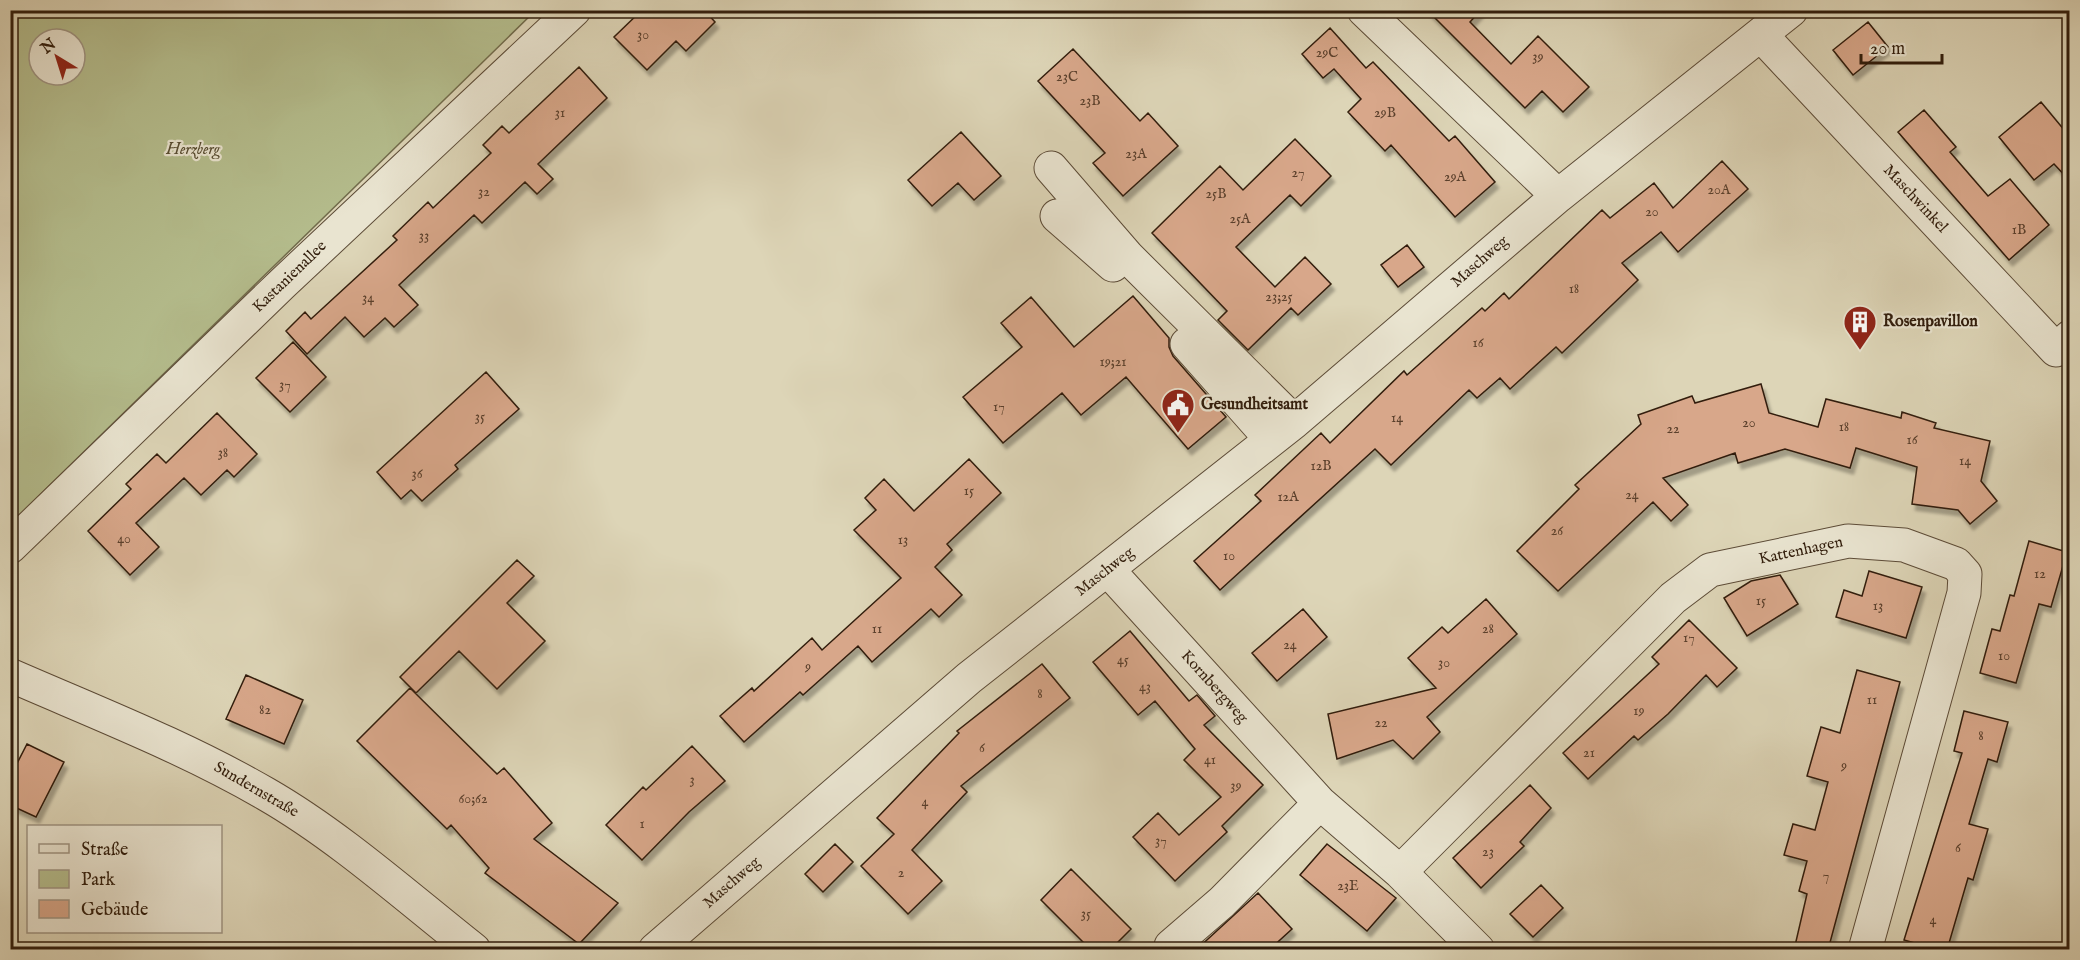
<svg xmlns="http://www.w3.org/2000/svg" width="2080" height="960" font-family="'IM FELL English',serif">
	<defs>
		<filter id="shadow"><feDropShadow dx="3.5" dy="6" stdDeviation="1.5" flood-color="#0004"/></filter>
	</defs>
	<rect width="100%" height="100%" fill="#ddd5b7"/>
	<filter id="stains"><feTurbulence type="fractalNoise" baseFrequency=".00333" numOctaves="4"/><feColorMatrix values="0 0 0 0 .2 0 0 0 0 .09 0 0 0 0 .02 0 0 0 .5 -.17"/></filter>
	<radialGradient id="worn" r=".72"><stop offset=".6" stop-color="#630" stop-opacity="0"/><stop offset="1" stop-color="#630" stop-opacity=".3"/></radialGradient>
	<path fill="#b4bc8c" stroke="#726c4c" stroke-width="1.5" fill-rule="evenodd" d="M11,10H535V11L11,523ZM39,39H75V75H39Z"/>
	<path fill="#d8a78a" stroke="#311d0c" stroke-width="1.5" filter="url(#shadow)" d="M642,10H704L715,22L686,51L676,41L647,70L614,37Z
		M1427,10H1481L1470,22L1511,64L1538,36L1589,87L1563,112L1542,91L1525,108Z
		M1868,22L1888,47L1853,75L1833,50Z
		M1330,28L1366,68L1373,62L1449,141L1455,136L1495,182L1455,217L1391,145L1385,151L1348,112L1361,99L1334,69L1323,78L1302,54Z
		M1073,49L1140,121L1148,113L1178,146L1123,196L1093,163L1105,153L1038,81Z
		M579,67L607,98L538,164L553,179L537,194L525,182L482,223L474,215L399,285L418,305L394,327L385,318L364,337L345,317L307,354L286,331L305,312L311,319L397,240L393,236L428,202L433,208L491,153L483,145L502,126L509,133Z
		M2041,102L2070,137V181L2054,164L2034,180L1999,137Z
		M1924,110L1956,147L1950,152L1988,196L2010,179L2049,225L2009,260L1898,132Z
		M961,132L1001,176L974,200L958,183L932,206L908,180Z
		M1295,139L1331,176L1301,206L1290,195L1236,247L1275,287L1305,257L1331,284L1298,315L1291,308L1248,350L1218,320L1227,311L1152,233L1220,166L1243,190Z
		M1722,161L1748,189L1678,252L1661,232L1622,263L1638,280L1562,353L1556,347L1510,389L1500,378L1477,398L1469,390L1391,465L1375,449L1220,590L1194,561L1261,501L1255,495L1321,433L1330,443L1404,371L1407,375L1482,308L1485,311L1504,293L1509,299L1602,210L1610,218L1654,183L1673,208Z
		M1407,245L1424,267L1398,287L1381,265Z
		M1133,296L1169,338V347L1173,356L1226,417L1188,449L1126,377L1081,415L1062,393L1003,443L963,397L1022,347L1001,323L1031,297L1074,347Z
		M293,342L326,377L290,412L256,378Z
		M486,372L519,409L455,465L458,469L422,501L411,490L401,499L377,472Z
		M1761,384L1769,413L1818,427L1826,399L1901,418L1902,412L1936,423L1934,428L1990,441L1981,481L1997,501L1970,524L1958,510L1912,504L1917,467L1856,448L1850,468L1785,449L1738,463L1735,453L1663,478L1688,505L1671,521L1653,502L1558,591L1517,551L1579,489L1575,485L1641,424L1638,415L1692,396L1695,403Z
		M217,413L257,454L234,477L227,470L201,495L184,478L136,523L159,547L130,575L88,531L131,489L126,484L157,454L166,463Z
		M969,459L1001,493L947,544L952,550L935,567L962,595L939,617L931,609L872,662L858,646L803,695L800,692L744,742L720,716L752,688L754,691L812,638L822,650L901,578L854,530L876,510L865,498L884,479L914,511Z
		M2029,541L2067,552L2051,607L2039,604L2016,683L1980,673L1992,629L2000,631L2010,595L2014,596Z
		M517,560L534,576L507,603L545,641L497,689L459,651L416,693L400,677Z
		M1869,571L1922,587L1906,638L1836,617L1844,590L1862,596Z
		M1780,575L1798,604L1747,636L1724,598L1751,581Z
		M1486,599L1517,634L1427,717L1440,732L1413,759L1393,740L1337,759L1328,714L1436,688L1408,658L1442,627L1448,633Z
		M1303,609L1327,637L1277,681L1252,653Z
		M1689,620L1737,668L1717,687L1706,675L1668,714L1638,740L1634,736L1588,779L1563,753L1659,664L1652,657Z
		M1130,631L1189,701L1197,695L1215,716L1204,725L1263,785L1222,826L1227,832L1175,881L1133,837L1158,813L1179,835L1221,797L1184,760L1195,749L1155,701L1138,715L1093,662Z
		M1042,664L1070,698L961,786L967,792L912,850L942,881L908,914L861,866L894,834L877,818L959,733L957,731Z
		M1857,670L1900,682L1828,950H1794L1807,894L1799,891L1807,861L1784,855L1793,824L1815,830L1828,782L1807,776L1821,727L1840,733Z
		M246,675L303,700L284,744L226,719Z
		M410,688L497,774L504,768L552,823L534,839L618,903L579,944L485,873L489,868L451,825L447,829L357,741Z
		M1964,711L2008,722L1997,762L1988,759L1969,824L1988,829L1973,880L1968,878L1947,950H1939L1904,940L1962,753L1954,751Z
		M27,744L64,762L36,817L10,805V777Z
		M692,746L725,781L689,812L642,860L606,825L643,787L646,790Z
		M1530,785L1551,808L1520,842L1524,846L1481,888L1453,858Z
		M835,844L853,862L823,892L805,874Z
		M1327,844L1396,898L1367,931L1300,875Z
		M1071,869L1131,929L1110,950H1091L1041,900Z
		M1541,885L1563,908L1533,937L1510,914Z
		M1258,893L1292,929L1269,950H1196Z"/>
	<g fill="none" stroke-linecap="round" stroke-linejoin="round">
		<g stroke="#5c4b37" stroke-width="35">
			<path id="minor" d="M1364,10L1558,196
				M1761,35L2056,350L2070,337
				M1051,168L1128,257L1294,422
				M1057,216L1113,265
				M1187,344L1271,439
				M10,547L282,284L574,10
				M1108,570L1320,803L1400,872L1478,950
				M10,675C97,713 185,747 266,794C339,836 408,898 474,950
				M1400,872L1673,598L1710,570L1848,541L1904,545L1956,564L1965,574L1964,593L1865,950
				M655,950L969,678L1294,422L1558,196L1791,10
				M1174,950L1171,946L1222,902L1320,803"/>
		</g>
		<use href="#minor" stroke="#e9e4d0" stroke-width="33"/>
	</g>
	<defs>
		<g id="building-pin" transform="scale(1.725)"><path d="M0 17L-7.5 6A9.5 9.5 0 1 1 7.5 6Z" fill="#8f2418" stroke="#e9e4d0"/><path d="M-4-6H4V6H1V3H-1V6H-4ZM-2.5-4.3h1.7v1.8h-1.7ZM.8-4.3h1.7v1.8H.8ZM-2.5-1h1.7V.8h-1.7ZM.8-1h1.7V.8H.8Z" fill="#fff"/></g>
		<g id="civic-pin" transform="scale(1.725)"><path d="M0 17L-7.5 6A9.5 9.5 0 1 1 7.5 6Z" fill="#8f2418" stroke="#e9e4d0"/><path d="M-.6-6.5H3V-4.5H.6V-3L4-1V1h2V6H-6V1h2V-1L-.6-3ZM-1.2 2.5V6h2.4V2.5Z" fill="#fff"/></g>
	</defs>
	<g fill-rule="evenodd">
		<use href="#building-pin" x="1860" y="322"/>
		<use href="#civic-pin" x="1178" y="405"/>
	</g>
	<g text-anchor="middle" dominant-baseline="central" stroke-width="4.5" stroke-linejoin="round" paint-order="stroke">
		<g font-size="14" fill="#5b402c">
			<text x="643" y="35">30</text>
			<text x="1327" y="53">29C</text>
			<text x="1538" y="57">39</text>
			<text x="1067" y="77">23C</text>
			<text x="1090" y="101">23B</text>
			<text x="560" y="113">31</text>
			<text x="1385" y="113">29B</text>
			<text x="1136" y="154">23A</text>
			<text x="1298" y="173">27</text>
			<text x="1455" y="177">29A</text>
			<text x="1719" y="190">20A</text>
			<text x="484" y="192">32</text>
			<text x="1216" y="194">25B</text>
			<text x="1652" y="212">20</text>
			<text x="1240" y="219">25A</text>
			<text x="2019" y="230">1B</text>
			<text x="424" y="236">33</text>
			<text x="1574" y="289">18</text>
			<text x="1279" y="297">23;25</text>
			<text x="368" y="298">34</text>
			<text x="1478" y="343">16</text>
			<text x="1113" y="362">19;21</text>
			<text x="285" y="385">37</text>
			<text x="999" y="407">17</text>
			<text x="480" y="417">35</text>
			<text x="1397" y="418">14</text>
			<text x="1749" y="423">20</text>
			<text x="1844" y="427">18</text>
			<text x="1673" y="429">22</text>
			<text x="1912" y="440">16</text>
			<text x="223" y="453">38</text>
			<text x="1965" y="461">14</text>
			<text x="1321" y="466">12B</text>
			<text x="417" y="474">36</text>
			<text x="969" y="491">15</text>
			<text x="1632" y="495">24</text>
			<text x="1288" y="497">12A</text>
			<text x="1557" y="531">26</text>
			<text x="124" y="539">40</text>
			<text x="903" y="540">13</text>
			<text x="1229" y="556">10</text>
			<text x="2040" y="574">12</text>
			<text x="1761" y="601">15</text>
			<text x="1878" y="606">13</text>
			<text x="877" y="629">11</text>
			<text x="1488" y="629">28</text>
			<text x="1689" y="638">17</text>
			<text x="1290" y="645">24</text>
			<text x="2004" y="656">10</text>
			<text x="1123" y="660">45</text>
			<text x="1444" y="663">30</text>
			<text x="808" y="667">9</text>
			<text x="1145" y="687">43</text>
			<text x="1040" y="694">8</text>
			<text x="1872" y="700">11</text>
			<text x="265" y="710">82</text>
			<text x="1639" y="711">19</text>
			<text x="1381" y="723">22</text>
			<text x="1981" y="736">8</text>
			<text x="982" y="748">6</text>
			<text x="1589" y="753">21</text>
			<text x="1210" y="760">41</text>
			<text x="1844" y="766">9</text>
			<text x="692" y="780">3</text>
			<text x="1236" y="786">39</text>
			<text x="473" y="799">60;62</text>
			<text x="925" y="802">4</text>
			<text x="642" y="824">1</text>
			<text x="1161" y="841">37</text>
			<text x="1958" y="848">6</text>
			<text x="1488" y="852">23</text>
			<text x="901" y="873">2</text>
			<text x="1826" y="876">7</text>
			<text x="1348" y="886">23E</text>
			<text x="1086" y="914">35</text>
			<text x="1933" y="920">4</text>
		</g>
		<g font-size="16" font-style="italic" fill="#584d32" stroke="#e9e4d0">
			<text x="193" y="150">Herzberg</text>
		</g>
		<g font-size="16" fill="#311d0c" stroke="#e9e4d0">
			<text transform="translate(1915 199) rotate(47)">Maschwinkel</text>
			<text transform="translate(1480 262) rotate(-41)">Maschweg</text>
			<text transform="translate(290 277) rotate(-44)">Kastanienallee</text>
			<text transform="translate(1801 551) rotate(-12)">Kattenhagen</text>
			<text transform="translate(1105 572) rotate(-38)">Maschweg</text>
			<text transform="translate(1214 687) rotate(48)">Kornbergweg</text>
			<text transform="translate(256 790) rotate(30)">Sundernstraße</text>
			<text transform="translate(732 883) rotate(-41)">Maschweg</text>
		</g>
		<g font-size="16" font-weight="bold" fill="#311d0c" stroke="#e9e4d0" text-anchor="start">
			<text x="1883" y="322">Rosenpavillon</text>
			<text x="1201" y="405">Gesundheitsamt</text>
		</g>
	</g>
	<rect width="2080" height="960" fill="none" stroke="#ddd5b7" stroke-width="36"/>
	<rect x="12" y="12" width="2056" height="936" fill="none" stroke="#311d0c" stroke-width="3"/>
	<rect x="18" y="18" width="2044" height="924" fill="none" stroke="#311d0c" stroke-width="1.5"/>
	<rect x="27" y="825" width="195" height="108" fill="#e9e4d0" stroke="#9f9482" stroke-width="1.5"/>
	<rect x="39" y="844" width="30" height="9" fill="#e9e4d0" stroke="#9f9482" stroke-width="1.5"/>
	<text x="81" y="855" font-size="18" fill="#311d0c">Straße</text>
	<rect x="39" y="870" width="30" height="18" fill="#b4bc8c" stroke="#9f9482" stroke-width="1.5"/>
	<text x="81" y="885" font-size="18" fill="#311d0c">Park</text>
	<rect x="39" y="900" width="30" height="18" fill="#d8a78a" stroke="#9f9482" stroke-width="1.5"/>
	<text x="81" y="915" font-size="18" fill="#311d0c">Gebäude</text>
	<g transform="translate(57 57) rotate(322)"><circle r="28" fill="#e9e4d0" stroke="#9f9482" stroke-width="1.5"/>
	<path d="M0-4.5L10 22L0 15L-10 22Z" fill="#8f2418"/>
	<text y="-9" font-size="16" font-weight="bold" text-anchor="middle" fill="#311d0c">N</text>
	</g>
	<path d="M1861 54v9h81v-9" fill="none" stroke="#311d0c" stroke-width="3"/>
	<text x="1870" y="54" font-size="18" fill="#311d0c" stroke="#e9e4d0" stroke-width="4.5" paint-order="stroke">20 m</text>
	<rect width="100%" height="100%" filter="url(#stains)"/>
	<rect width="100%" height="100%" fill="url(#worn)"/>
</svg>
